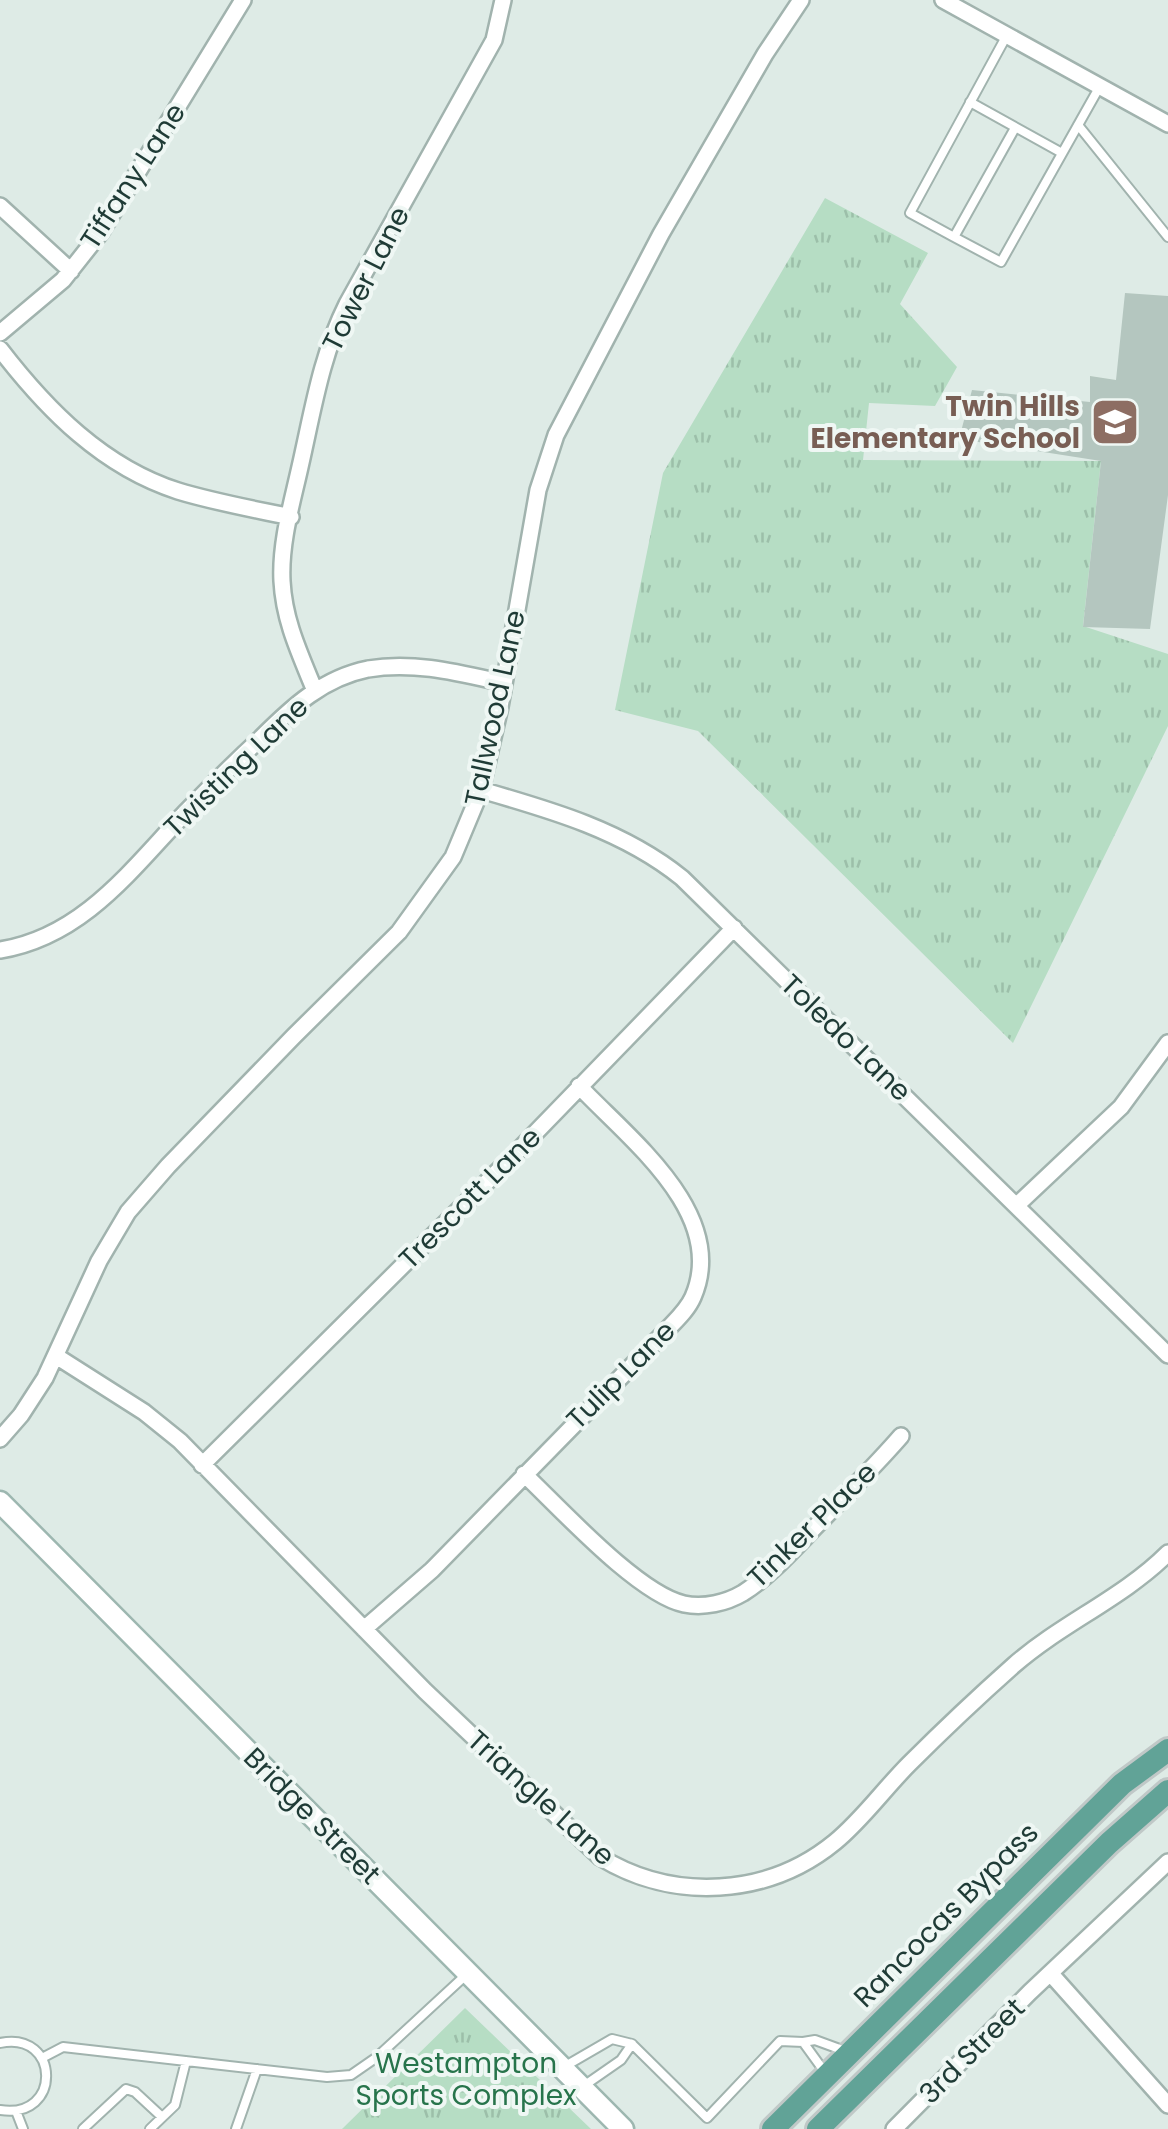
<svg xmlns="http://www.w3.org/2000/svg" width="1168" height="2129" font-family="Poppins,sans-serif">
	<defs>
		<pattern id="park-tufts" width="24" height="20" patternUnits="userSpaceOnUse" patternTransform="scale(2.5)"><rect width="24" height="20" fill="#b6ddc4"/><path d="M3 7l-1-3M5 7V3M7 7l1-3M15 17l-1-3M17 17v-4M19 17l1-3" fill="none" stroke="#9cbfa9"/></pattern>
	</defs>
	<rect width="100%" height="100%" fill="#deebe6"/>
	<path fill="url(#park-tufts)" d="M825,198L928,253L900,304L957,367L935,406L869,403L863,460L1101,461L1083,626L1168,654V726L1013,1043L698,731L615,710L663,473Z
		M465,2008L591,2129H342Z"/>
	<path fill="#b4c6bf" d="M1125,293L1168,296V495L1150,629L1083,627L1101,461L959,439L972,390L1090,402V376L1116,380Z"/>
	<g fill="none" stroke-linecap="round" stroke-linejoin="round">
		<g stroke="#a1b3ae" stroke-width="12">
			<path id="lane" d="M970,102L1062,153
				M1078,125L1168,237
				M1015,128L954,237L1001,262L1100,86
				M954,237L910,213L1007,35
				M0,2043C60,2030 63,2120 0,2110
				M632,2044L707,2118L780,2041L803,2042
				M42,2058L63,2047L327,2077L351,2075L377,2057L467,1974
				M562,2068L612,2039L632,2044L621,2060L585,2085
				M824,2071L803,2042L815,2040L845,2051
				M16,2111L23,2129
				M83,2129L126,2089L135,2092L162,2117
				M150,2129L175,2105L186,2061
				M236,2129L257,2069"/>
		</g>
		<g stroke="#a1b3ae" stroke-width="20">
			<path id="street" d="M943,0L1168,124
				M0,206L71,271
				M0,333L63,280L101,232L243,0
				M0,349C47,410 103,467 178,491C214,502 253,509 291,517
				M315,691C300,654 284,621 282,581C280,543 292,503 300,467C313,410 321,356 347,304L494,40L503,0
				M481,790C551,810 624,831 682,878L1168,1355
				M0,950C82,937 131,870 185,813C210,787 235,762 261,738C292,707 323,678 368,669C414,661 459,673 504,683
				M1017,1205L1121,1107L1168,1043
				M56,1356L144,1412L180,1441L425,1691L600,1857C673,1902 768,1897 835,1842C862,1820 884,1789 909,1764C943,1730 978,1697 1014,1665C1062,1623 1123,1598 1168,1553
				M0,1439L21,1415L45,1378L99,1261L128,1212L168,1166L294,1036L399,932L453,857L481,790L500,707L538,490L556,435L661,234L765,54L801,0
				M202,1465L512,1157L734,928
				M524,1474C560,1508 638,1594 684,1604C704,1608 726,1603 743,1593C773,1574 797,1545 822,1520C848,1492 876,1465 901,1436
				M364,1629L432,1570L664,1333C674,1322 687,1311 693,1297C729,1214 629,1139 579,1086
				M1051,1974L1168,2105
				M894,2129L1030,1992L1168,1862"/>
		</g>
		<g stroke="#9db7b0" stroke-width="25">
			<path id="secondary" d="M0,1502L623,2129"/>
		</g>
		<g stroke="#c0c8c7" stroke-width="28">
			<path id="primary" d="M773,2129L1122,1784L1168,1750
				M818,2129L1109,1843L1168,1791"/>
		</g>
		<use href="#lane" stroke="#fff" stroke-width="8"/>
		<use href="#street" stroke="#fff" stroke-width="15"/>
		<use href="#secondary" stroke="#fff" stroke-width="20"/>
		<use href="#primary" stroke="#61a397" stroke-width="22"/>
	</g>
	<defs>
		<g id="school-square" transform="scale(2.5)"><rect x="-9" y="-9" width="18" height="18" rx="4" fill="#8d6e63" stroke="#eff7f4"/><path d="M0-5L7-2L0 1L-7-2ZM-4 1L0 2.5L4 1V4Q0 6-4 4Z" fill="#fff"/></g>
	</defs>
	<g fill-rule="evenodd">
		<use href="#school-square" x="1115" y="422"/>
	</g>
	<g text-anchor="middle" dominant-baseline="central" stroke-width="8" stroke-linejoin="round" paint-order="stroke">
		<g font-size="28" fill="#1f3b36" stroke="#eff7f4">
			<text transform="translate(133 176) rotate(-57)">Tiffany Lane</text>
			<text transform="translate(366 279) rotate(-63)">Tower Lane</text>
			<text transform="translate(495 708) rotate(-78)">Tallwood Lane</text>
			<text transform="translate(236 767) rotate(-44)">Twisting Lane</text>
			<text transform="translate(846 1038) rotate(44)">Toledo Lane</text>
			<text transform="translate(470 1198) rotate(-45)">Trescott Lane</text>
			<text transform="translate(621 1375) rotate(-45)">Tulip Lane</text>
			<text transform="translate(812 1525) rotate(-44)">Tinker Place</text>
			<text transform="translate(541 1798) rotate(42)">Triangle Lane</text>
			<text transform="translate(312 1816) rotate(45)">Bridge Street</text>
			<text transform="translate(946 1915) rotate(-45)">Rancocas Bypass</text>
			<text transform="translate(972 2051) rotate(-45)">3rd Street</text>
		</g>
		<g font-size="28" font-weight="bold" fill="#785e54" stroke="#eff7f4" text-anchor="end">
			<text x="1080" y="406">Twin Hills<tspan x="1080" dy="32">Elementary School</tspan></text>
		</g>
		<g font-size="28" fill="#27744b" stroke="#eff7f4">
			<text x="466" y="2063">Westampton<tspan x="466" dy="32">Sports Complex</tspan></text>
		</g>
	</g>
</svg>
